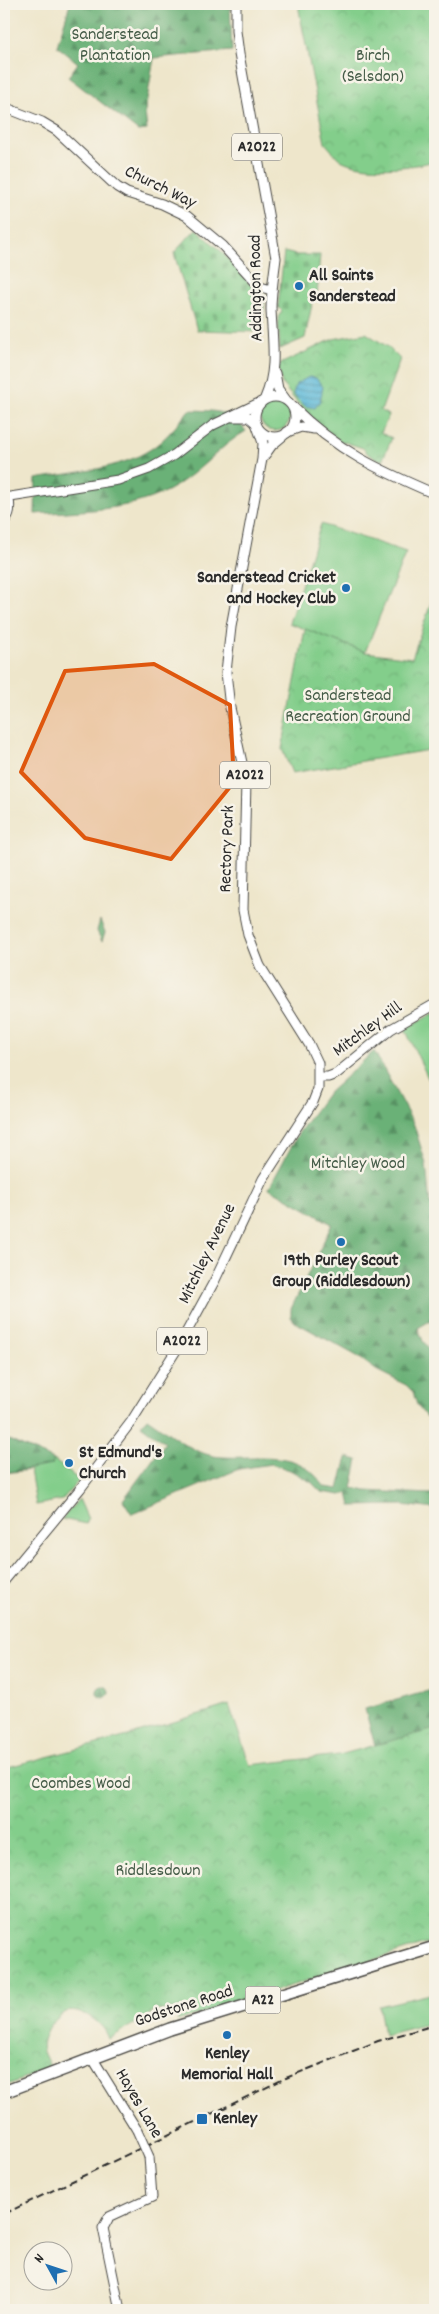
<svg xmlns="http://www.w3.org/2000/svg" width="439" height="2314" font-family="Dekko,sans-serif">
	<defs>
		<pattern id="forest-firs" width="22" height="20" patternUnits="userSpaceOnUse" patternTransform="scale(1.25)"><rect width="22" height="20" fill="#6ab177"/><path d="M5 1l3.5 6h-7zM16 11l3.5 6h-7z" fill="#579062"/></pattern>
		<pattern id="cemetery-stones" width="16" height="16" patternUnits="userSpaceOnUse" patternTransform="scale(1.25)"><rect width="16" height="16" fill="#83ce8b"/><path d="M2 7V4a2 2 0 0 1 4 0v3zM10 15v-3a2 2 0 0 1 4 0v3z" fill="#71b178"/></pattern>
		<pattern id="park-crowns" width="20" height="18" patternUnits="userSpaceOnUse" patternTransform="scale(1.25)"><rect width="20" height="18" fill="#83ce8b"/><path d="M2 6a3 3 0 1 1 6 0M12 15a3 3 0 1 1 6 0" fill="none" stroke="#71b178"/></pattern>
		<pattern id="water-rules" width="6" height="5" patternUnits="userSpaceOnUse" patternTransform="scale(1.25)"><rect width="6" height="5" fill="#5ab8d8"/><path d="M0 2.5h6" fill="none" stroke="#4b96af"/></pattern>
	</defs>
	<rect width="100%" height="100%" fill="#f7f3e8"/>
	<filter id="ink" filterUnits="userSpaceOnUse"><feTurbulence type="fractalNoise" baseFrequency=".02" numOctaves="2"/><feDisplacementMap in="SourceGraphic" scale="10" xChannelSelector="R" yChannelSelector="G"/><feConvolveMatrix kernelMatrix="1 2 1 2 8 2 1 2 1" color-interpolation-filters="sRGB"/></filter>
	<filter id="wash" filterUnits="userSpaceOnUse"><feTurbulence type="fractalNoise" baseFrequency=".0096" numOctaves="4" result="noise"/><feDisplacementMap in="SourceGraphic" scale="20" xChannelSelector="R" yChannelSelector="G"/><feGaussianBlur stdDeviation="1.12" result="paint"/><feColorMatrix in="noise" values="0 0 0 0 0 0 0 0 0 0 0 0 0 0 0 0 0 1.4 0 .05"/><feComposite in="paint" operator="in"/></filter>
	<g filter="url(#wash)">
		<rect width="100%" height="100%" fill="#eee6cb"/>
		<path fill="#83ce8b" stroke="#577c5b" d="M260 416a15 15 0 1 1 30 0a15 15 0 1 1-30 0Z
			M321,524L406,552L365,652L289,623Z
			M435,1012V1093L405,1029Z
			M4,1438L54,1460L79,1480L62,1500L36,1505L30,1470L4,1473Z
			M79,1499L88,1519L86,1524L62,1519Z
			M435,1993V2022L384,2035L379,2006Z"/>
		<path fill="url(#forest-firs)" stroke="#4a6e51" d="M70,4H230L232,51L154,58L145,112L147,130L138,131L68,77L78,63L57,46Z
			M189,410C215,411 228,409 246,431C223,444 207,464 186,479C143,512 86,510 35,514L36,479C74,472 119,470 151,449C166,439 178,424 189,410Z
			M100,920L105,932L102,941L97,931Z
			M374,1051L414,1125L426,1164L430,1205L435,1199V1318L418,1328L423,1341L435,1356V1415L426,1417L417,1405L413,1392L406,1385L376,1370L357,1356L295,1322L291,1317V1309L332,1224L269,1188L298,1134L326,1095Z
			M147,1418C167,1431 189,1451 213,1456C239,1460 277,1452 300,1464C310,1469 318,1478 325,1487L339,1489L347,1457L358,1460L352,1488L366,1491L431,1494L435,1496V1509L402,1505L351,1506L348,1493L341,1495L321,1492L311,1482L290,1470L271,1464L239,1469L132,1514L123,1500L165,1443L141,1425Z
			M4,1438L54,1460L52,1465L4,1473Z
			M97 1692a6 6 0 1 1 12 0a6 6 0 1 1-12 0Z
			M435,1689V1729L375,1746L365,1709Z"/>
		<path fill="url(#cemetery-stones)" stroke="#577c5b" d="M196,229L220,250L256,291L265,295L262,332L197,330L174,253Z
			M284,252L297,255H320C318,271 319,285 316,301L313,300L312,304L305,338L280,349L278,317L282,311L278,307Z"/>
		<path fill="url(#park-crowns)" stroke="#577c5b" d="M299,4H435L434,161C412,168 363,172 341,160C335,156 330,148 325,143L299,10Z
			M366,333L388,347L400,359L381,411L389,415L381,433L392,438L382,461L368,454L363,448L338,440L316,421L299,405L282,384L278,365L333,339Z
			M435,591V749L292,773L282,749L305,629L365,652L412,658Z
			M229,1705L250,1765L339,1755L435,1729V1941L177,2021L182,2008L155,2011L109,2039C104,2022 81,2008 65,2012C53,2020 37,2039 44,2054C46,2059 49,2064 51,2069L4,2086V1768L128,1736Z"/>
		<path fill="url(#water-rules)" stroke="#427282" d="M309,377L316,378L323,387L320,401L315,408L305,406L293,394L296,384Z"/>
	</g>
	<g filter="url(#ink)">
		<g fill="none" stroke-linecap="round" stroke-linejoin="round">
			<g stroke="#484743" stroke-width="11">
				<path id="secondary" d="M4,107L42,122L57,131L117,187L127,193L162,204L187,216L223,246L260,287L272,290
					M293,407C337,451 379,470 435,494
					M233,417H249L256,423
					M287,432L301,427L314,429
					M4,498L118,480L149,469L174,455L213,425L261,402
					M4,521C11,514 10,507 9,498
					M319,1077H328L336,1074L391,1029L435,1004
					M93,2059L137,2130
					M120,2310L103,2228L109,2217L152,2197L149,2157"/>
			</g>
			<g stroke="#484743" stroke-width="11">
				<path id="primary" d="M236,4V31L239,54L276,258C274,275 271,292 271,309C272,340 278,369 265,398
					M275,373L278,389L286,400
					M255 417a20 20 0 1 1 40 0a20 20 0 1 1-40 0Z
					M262,459L272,445L284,435
					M4,1581L80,1489L131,1422L180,1344L215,1280L263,1179L313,1102L318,1089V1063L309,1044L260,966L248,935L243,910L246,781L230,708L226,672L231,627L262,459L263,443L257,426"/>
			</g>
			<g stroke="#484743" stroke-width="14">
				<path id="highway" d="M4,2092L170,2029L435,1947"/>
			</g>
			<use href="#secondary" stroke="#fff" stroke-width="9"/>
			<use href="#primary" stroke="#fff" stroke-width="9"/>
			<use href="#highway" stroke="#fff" stroke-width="11"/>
			<path stroke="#2b2b2b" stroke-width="2" stroke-dasharray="8 4" stroke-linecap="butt" d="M4,2214L286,2078L378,2041L435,2025"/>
			<g stroke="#484743" stroke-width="11" stroke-linecap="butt">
				<path id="secondary-bridge" d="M137,2130L149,2157"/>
			</g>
			<use href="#secondary-bridge" stroke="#fff" stroke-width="9"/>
		</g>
	</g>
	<path fill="#df570e" fill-opacity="0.2" stroke="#df570e" stroke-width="4" stroke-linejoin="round" d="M154,664L230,705L234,782L171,859L85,838L21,772L65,671Z"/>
	<g fill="#1f6fb2" stroke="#f7f3e8" stroke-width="2">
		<circle cx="299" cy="286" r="5"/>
		<circle cx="346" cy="588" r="5"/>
		<circle cx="341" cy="1242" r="5"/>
		<circle cx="69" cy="1463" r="5"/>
		<circle cx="227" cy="2035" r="5"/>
		<rect x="196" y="2113" width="12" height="12" rx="2.5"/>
	</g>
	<g text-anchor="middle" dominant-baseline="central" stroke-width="5" stroke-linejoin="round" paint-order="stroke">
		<g fill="#f7f3e8" stroke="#686764" stroke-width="1">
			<rect x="232" y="133.5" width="50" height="27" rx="4"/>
			<rect x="220" y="761.5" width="50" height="27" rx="4"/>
			<rect x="157" y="1327.5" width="50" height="27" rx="4"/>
			<rect x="245.5" y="1986.5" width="35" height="27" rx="4"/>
		</g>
		<g font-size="16" font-weight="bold" fill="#2b2b2b">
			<text x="257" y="147">A2022</text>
			<text x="245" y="775">A2022</text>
			<text x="182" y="1341">A2022</text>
			<text x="263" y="2000">A22</text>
		</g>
		<g font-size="18" fill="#455c48" stroke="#f7f3e8">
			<text x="115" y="35">Sanderstead<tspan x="115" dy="21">Plantation</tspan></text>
			<text x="373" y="56">Birch<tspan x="373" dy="21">(Selsdon)</tspan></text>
			<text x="348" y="696">Sanderstead<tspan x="348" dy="21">Recreation Ground</tspan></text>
			<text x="358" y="1164">Mitchley Wood</text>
			<text x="81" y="1784">Coombes Wood</text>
			<text x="158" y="1871">Riddlesdown</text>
		</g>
		<g font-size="18" fill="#2b2b2b" stroke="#f7f3e8">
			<text transform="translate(160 188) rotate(26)">Church Way</text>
			<text transform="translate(257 288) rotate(-91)">Addington Road</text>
			<text transform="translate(228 849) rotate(-88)">Rectory Park</text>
			<text transform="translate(368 1030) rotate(-36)">Mitchley Hill</text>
			<text transform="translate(208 1254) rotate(-64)">Mitchley Avenue</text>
			<text transform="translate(184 2007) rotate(-18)">Godstone Road</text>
			<text transform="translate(138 2104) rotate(60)">Hayes Lane</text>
		</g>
		<g font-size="18" font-weight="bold" fill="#2b2b2b" stroke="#f7f3e8" text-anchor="start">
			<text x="309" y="276">All Saints<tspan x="309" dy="21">Sanderstead</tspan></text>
			<text x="336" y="578" text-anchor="end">Sanderstead Cricket<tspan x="336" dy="21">and Hockey Club</tspan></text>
			<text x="341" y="1261" text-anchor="middle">19th Purley Scout<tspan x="341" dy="21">Group (Riddlesdown)</tspan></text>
			<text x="79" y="1453">St Edmund's<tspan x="79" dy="21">Church</tspan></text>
			<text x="227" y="2054" text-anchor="middle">Kenley<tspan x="227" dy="21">Memorial Hall</tspan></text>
			<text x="213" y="2119">Kenley</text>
		</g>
	</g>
	<rect width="439" height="2314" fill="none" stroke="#f7f3e8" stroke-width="20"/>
	<g transform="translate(48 2266) rotate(310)"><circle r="24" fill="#f7f3e8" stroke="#a5a39c"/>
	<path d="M0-4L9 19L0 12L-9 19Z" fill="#1f6fb2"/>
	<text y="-8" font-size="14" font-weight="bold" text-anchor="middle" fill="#2b2b2b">N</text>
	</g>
</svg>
